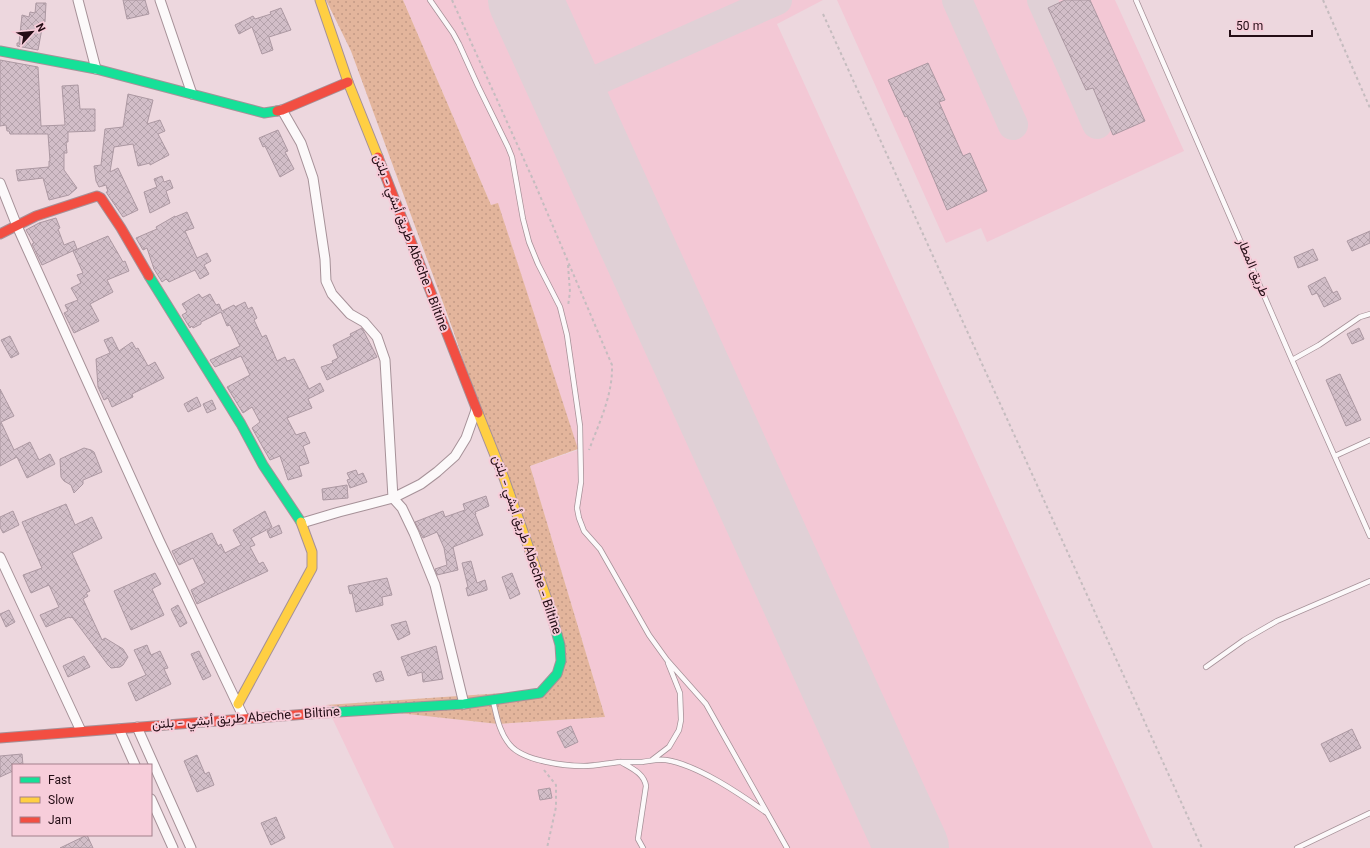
<svg xmlns="http://www.w3.org/2000/svg" width="1370" height="848" font-family="Georgia,Vazirmatn,serif">
	<defs>
		<pattern id="grass-dots" width="8" height="8" patternUnits="userSpaceOnUse"><rect width="8" height="8" fill="#e3b59c"/><path d="M2 2h.1M6 6h.1" fill="none" stroke="#c39a86" stroke-width="1.8" stroke-linecap="round"/></pattern>
		<pattern id="building-cross-hatch" width="8" height="8" patternUnits="userSpaceOnUse"><rect width="8" height="8" fill="#d2bec8"/><path d="M0 0l8 8M0 8l8-8" fill="none" stroke="#b4a2ab"/></pattern>
	</defs>
	<rect width="100%" height="100%" fill="#edd7de"/>
	<path fill="#f3c8d5" d="M403,0H823L777,24L1153,848H394L326,705L498,724L605,717L530,466L578,450L498,204L491,205Z
		M837,0H1115L1184,151L987,242L981,228L946,243Z"/>
	<path fill="url(#grass-dots)" d="M326,0H403L491,205L498,203L578,449L530,466L605,717L498,724L326,705L534,691L553,680L559,640L453,330L351,51Z"/>
	<g fill="none" stroke-linecap="round" stroke-linejoin="round">
		<path stroke="#e0d0d6" stroke-width="30" d="M957,0L1013,125
			M1042,0L1097,124
			M568,93L777,0"/>
		<path stroke="#e0d0d6" stroke-width="74" d="M525,0L912,848"/>
	</g>
	<path fill="url(#building-cross-hatch)" stroke="#ac98a2" d="M123,0H145L149,14L127,19Z
		M1065,0H1090L1145,121L1113,135L1093,88L1086,90L1048,8Z
		M36,3H46L45,22L43,23L38,50L17,46V43H19L22,15L29,17L30,12L35,13Z
		M281,8L291,30L269,37L273,50L262,54L252,27L239,34L235,25L253,16L255,19L271,14L270,12Z
		M0,60L38,67L41,126L65,125L62,86L78,85L80,109H95V131L68,132V142H66L67,153H64V170L77,188L69,195L49,200L43,178L18,181L16,170L49,167V161H50L48,134H10L9,131H7L6,125L0,126Z
		M928,63L945,100L939,102L963,156L970,153L987,191L947,210L907,116L905,117L888,80Z
		M128,94L153,100L147,124L160,120L165,131L158,134L169,155L150,165V163L138,166L133,144L114,147L110,172L118,168L138,210L123,217L106,192H108L106,185L99,187L96,181L94,166L101,165L105,129L123,127Z
		M278,130L288,151L285,152L294,169L280,177L265,146L263,147L259,138Z
		M162,176L164,182L170,180L173,188L166,191L170,203L150,213L144,192L157,187L154,179Z
		M187,212L194,228L185,231L197,258L207,253L211,261L204,265L209,274L200,279L195,270L169,282L166,279L162,282L154,269L147,248L143,250L136,238L157,229L156,227L175,216V217Z
		M56,218L60,228L58,229L64,245L74,241L77,249L42,265L32,244L34,243L26,230L39,223Z
		M1370,231V243L1352,251L1347,241Z
		M108,236L123,262L125,261L129,271L107,280L113,292L90,304L99,321L74,333L64,313L68,311L65,305L78,300L71,288L81,283L77,275L83,273L73,251Z
		M1313,249L1318,260L1298,268L1294,257Z
		M1325,277L1333,293L1337,291L1341,299L1324,307L1317,293L1312,295L1308,286Z
		M199,294L202,298L210,294L216,305L219,304L222,311L234,305L235,307L245,302L248,309L252,307L257,318L254,320L262,337L266,335L277,361L285,357L287,361L294,359L309,389L320,383L324,391L308,399L312,408L287,418L296,435L305,432L310,443L303,446L309,463L299,466L302,476L288,480L280,456L270,460L252,428L260,422L252,407L243,413L227,387L250,375L241,356L215,367L210,360L240,346L230,325L227,326L221,312L201,322V324L193,328L192,326L190,328L182,315L187,312L182,304Z
		M362,328L377,357L327,380L321,367L333,363L332,361L338,358L333,345L351,336L350,334Z
		M1359,328L1364,339L1352,344L1347,334Z
		M10,336L19,354L11,358L1,340Z
		M112,337L119,351L132,342L136,349L138,348L148,366L155,362L164,378L132,394L133,397L112,407L108,398L104,400L98,387L96,359L110,353L104,340Z
		M1340,374L1361,420L1346,426L1326,380Z
		M0,389L14,416L1,422L14,450L30,442L39,460L50,454L55,464L27,478L17,457L0,466Z
		M197,397L201,406L188,412L184,404Z
		M212,400L216,409L207,413L203,404Z
		M84,448L91,450L94,452L102,472L83,480V484L74,493L71,485L64,481L61,477L60,459Z
		M356,470L358,475L363,473L367,482L350,488L347,480L350,479L347,473Z
		M347,485L348,498L323,500L322,489Z
		M486,496L489,506L475,512L476,514H475L483,535L453,547L458,570L437,575L435,569L447,565L444,548L437,532L423,538L415,522L443,511L445,517L465,510L463,504Z
		M66,504L75,525L92,517L102,538L72,553L90,591L86,593L88,596L83,599L102,640L105,638L123,649L128,657L123,665L120,667L111,668L108,665L72,617L70,618L69,617L46,627L40,615L59,607L49,585L31,593L23,575L42,568L22,522Z
		M13,511L19,525L3,533L0,527V517Z
		M265,511L272,527L251,538L255,545L250,547L259,564L263,562L268,571L197,604L191,590L205,583L193,558L179,565L172,551L212,533L218,546L221,544L225,553L241,545L233,530Z
		M279,525L282,533L270,538L267,531Z
		M471,561L477,583L485,580L487,588V590L468,596L466,588L468,587L462,563Z
		M155,573L161,584L152,589L164,615L131,630L114,591Z
		M512,573L520,594L510,599L502,577Z
		M387,578L392,595L382,597L383,605L356,612L352,593L350,594L348,586Z
		M178,605L187,623L180,627L171,609Z
		M9,610L15,622L6,627L0,614Z
		M406,621L410,634L398,640L391,625Z
		M147,645L151,655L160,651L168,668L164,669L171,684L136,701L128,683L146,675L134,650Z
		M436,646L443,679L423,682L422,672L408,676L401,657Z
		M199,651L211,676L203,680L191,654Z
		M84,656L90,667L68,677L63,666Z
		M381,671L384,680L376,682L373,674Z
		M571,726L578,742L565,748L557,732Z
		M1352,729L1361,748L1330,762L1321,744Z
		M22,754L23,765H13V771L0,777V756Z
		M197,755L205,774L209,772L214,785L197,792L184,761Z
		M550,788L552,798L540,800L538,790Z
		M276,817L285,838L271,845L261,823Z
		M87,835L93,848H60Z"/>
	<g fill="none" stroke-linecap="round" stroke-linejoin="round">
		<g stroke="#a69198" stroke-width="6">
			<path id="lane" d="M430,0L453,33L459,44L478,86L508,147L512,157L523,219L529,242L538,264L560,307L567,335L580,426L581,482L577,508L579,518L584,531L600,549L649,635L667,660L706,704L787,848
				M1136,0L1292,360L1370,536
				M1292,360L1319,345L1360,317L1370,314
				M1335,456L1370,440
				M1206,667L1244,640L1277,621L1370,581
				M493,701C497,717 499,732 510,745C523,761 565,766 584,766C596,766 608,763 620,762C627,762 635,762 642,762C650,761 657,759 666,760C698,765 740,794 767,813
				M652,760L669,747L679,730L681,720L680,693L668,663
				M621,762C631,768 644,773 646,786L638,839L643,848
				M1297,848L1370,813"/>
		</g>
		<g stroke="#a69198" stroke-width="11">
			<path id="street" d="M78,0L96,69
				M160,0L192,94
				M282,110L301,143L313,178L325,259L326,281L332,294L350,314L364,322L377,337L385,360L393,498L402,508L414,533L435,585L464,704
				M0,183L17,226L159,540L244,718
				M302,523L339,512L393,498L421,484L437,472L455,456L466,438L476,410
				M0,557L81,731
				M137,727L191,848
				M119,729L135,765
				M151,799L173,848"/>
		</g>
		<g stroke="#a69198" stroke-width="11">
			<path id="fast" d="M0,51L96,69L264,113L277,111
				M149,276L241,424L263,465L301,522
				M307,714L464,704L540,693L557,674L561,661L560,645L548,602"/>
		</g>
		<g stroke="#a69198" stroke-width="11">
			<path id="slow" d="M320,0L348,82L378,157
				M478,413L504,478L548,602
				M238,704L312,568V552L301,522"/>
		</g>
		<g stroke="#a69198" stroke-width="11">
			<path id="jam" d="M277,111L282,110L348,82
				M378,157L478,413
				M0,234L36,216L97,196L101,198L121,228L149,276
				M0,738L307,714"/>
		</g>
		<path stroke="#c5bcbf" stroke-width="2" stroke-dasharray="3 3" stroke-linecap="butt" d="M452,0L535,184L612,365C613,395 599,423 589,450
			M1323,0L1370,108
			M823,14L1202,848
			M568,265L570,292L568,306
			M544,770L556,785V807L547,848"/>
		<use href="#lane" stroke="#fcf9fa" stroke-width="4.5"/>
		<use href="#street" stroke="#fcf9fa" stroke-width="9"/>
		<use href="#fast" stroke="#16e098" stroke-width="9"/>
		<use href="#slow" stroke="#ffcf43" stroke-width="9"/>
		<use href="#jam" stroke="#f24e42" stroke-width="9"/>
	</g>
	<g text-anchor="middle" dominant-baseline="central" stroke-width="4" stroke-linejoin="round" paint-order="stroke">
		<g font-size="13" fill="#240d15" stroke="#f7cdda">
			<text transform="translate(410 243) rotate(69)">طريق أبشي - بلتن Abeche - Biltine</text>
			<text transform="translate(1252 268) rotate(67)">طريق المطار</text>
			<text transform="translate(526 545) rotate(71)">طريق أبشي - بلتن Abeche - Biltine</text>
			<text transform="translate(246 719) rotate(-4)">طريق أبشي - بلتن Abeche - Biltine</text>
		</g>
	</g>
	<rect x="12" y="764" width="140" height="72" fill="#f7cdda" stroke="#a3808b"/>
	<rect x="20" y="777" width="20" height="6" fill="#16e098" stroke="#a3808b"/>
	<text x="48" y="784" font-size="12" fill="#240d15">Fast</text>
	<rect x="20" y="797" width="20" height="6" fill="#ffcf43" stroke="#a3808b"/>
	<text x="48" y="804" font-size="12" fill="#240d15">Slow</text>
	<rect x="20" y="817" width="20" height="6" fill="#f24e42" stroke="#a3808b"/>
	<text x="48" y="824" font-size="12" fill="#240d15">Jam</text>
	<g transform="translate(32 32) rotate(63)" stroke="#f7cdda" stroke-width="3" paint-order="stroke">
	<path d="M0-3L7 15L0 10L-7 15Z" fill="#240d15"/>
	<text y="-6" font-size="11" font-weight="bold" text-anchor="middle" fill="#240d15">N</text>
	</g>
	<path d="M1230 30v6h82v-6" fill="none" stroke="#240d15" stroke-width="2"/>
	<text x="1236" y="30" font-size="12" fill="#240d15" stroke="#f7cdda" stroke-width="3" paint-order="stroke">50 m</text>
</svg>
